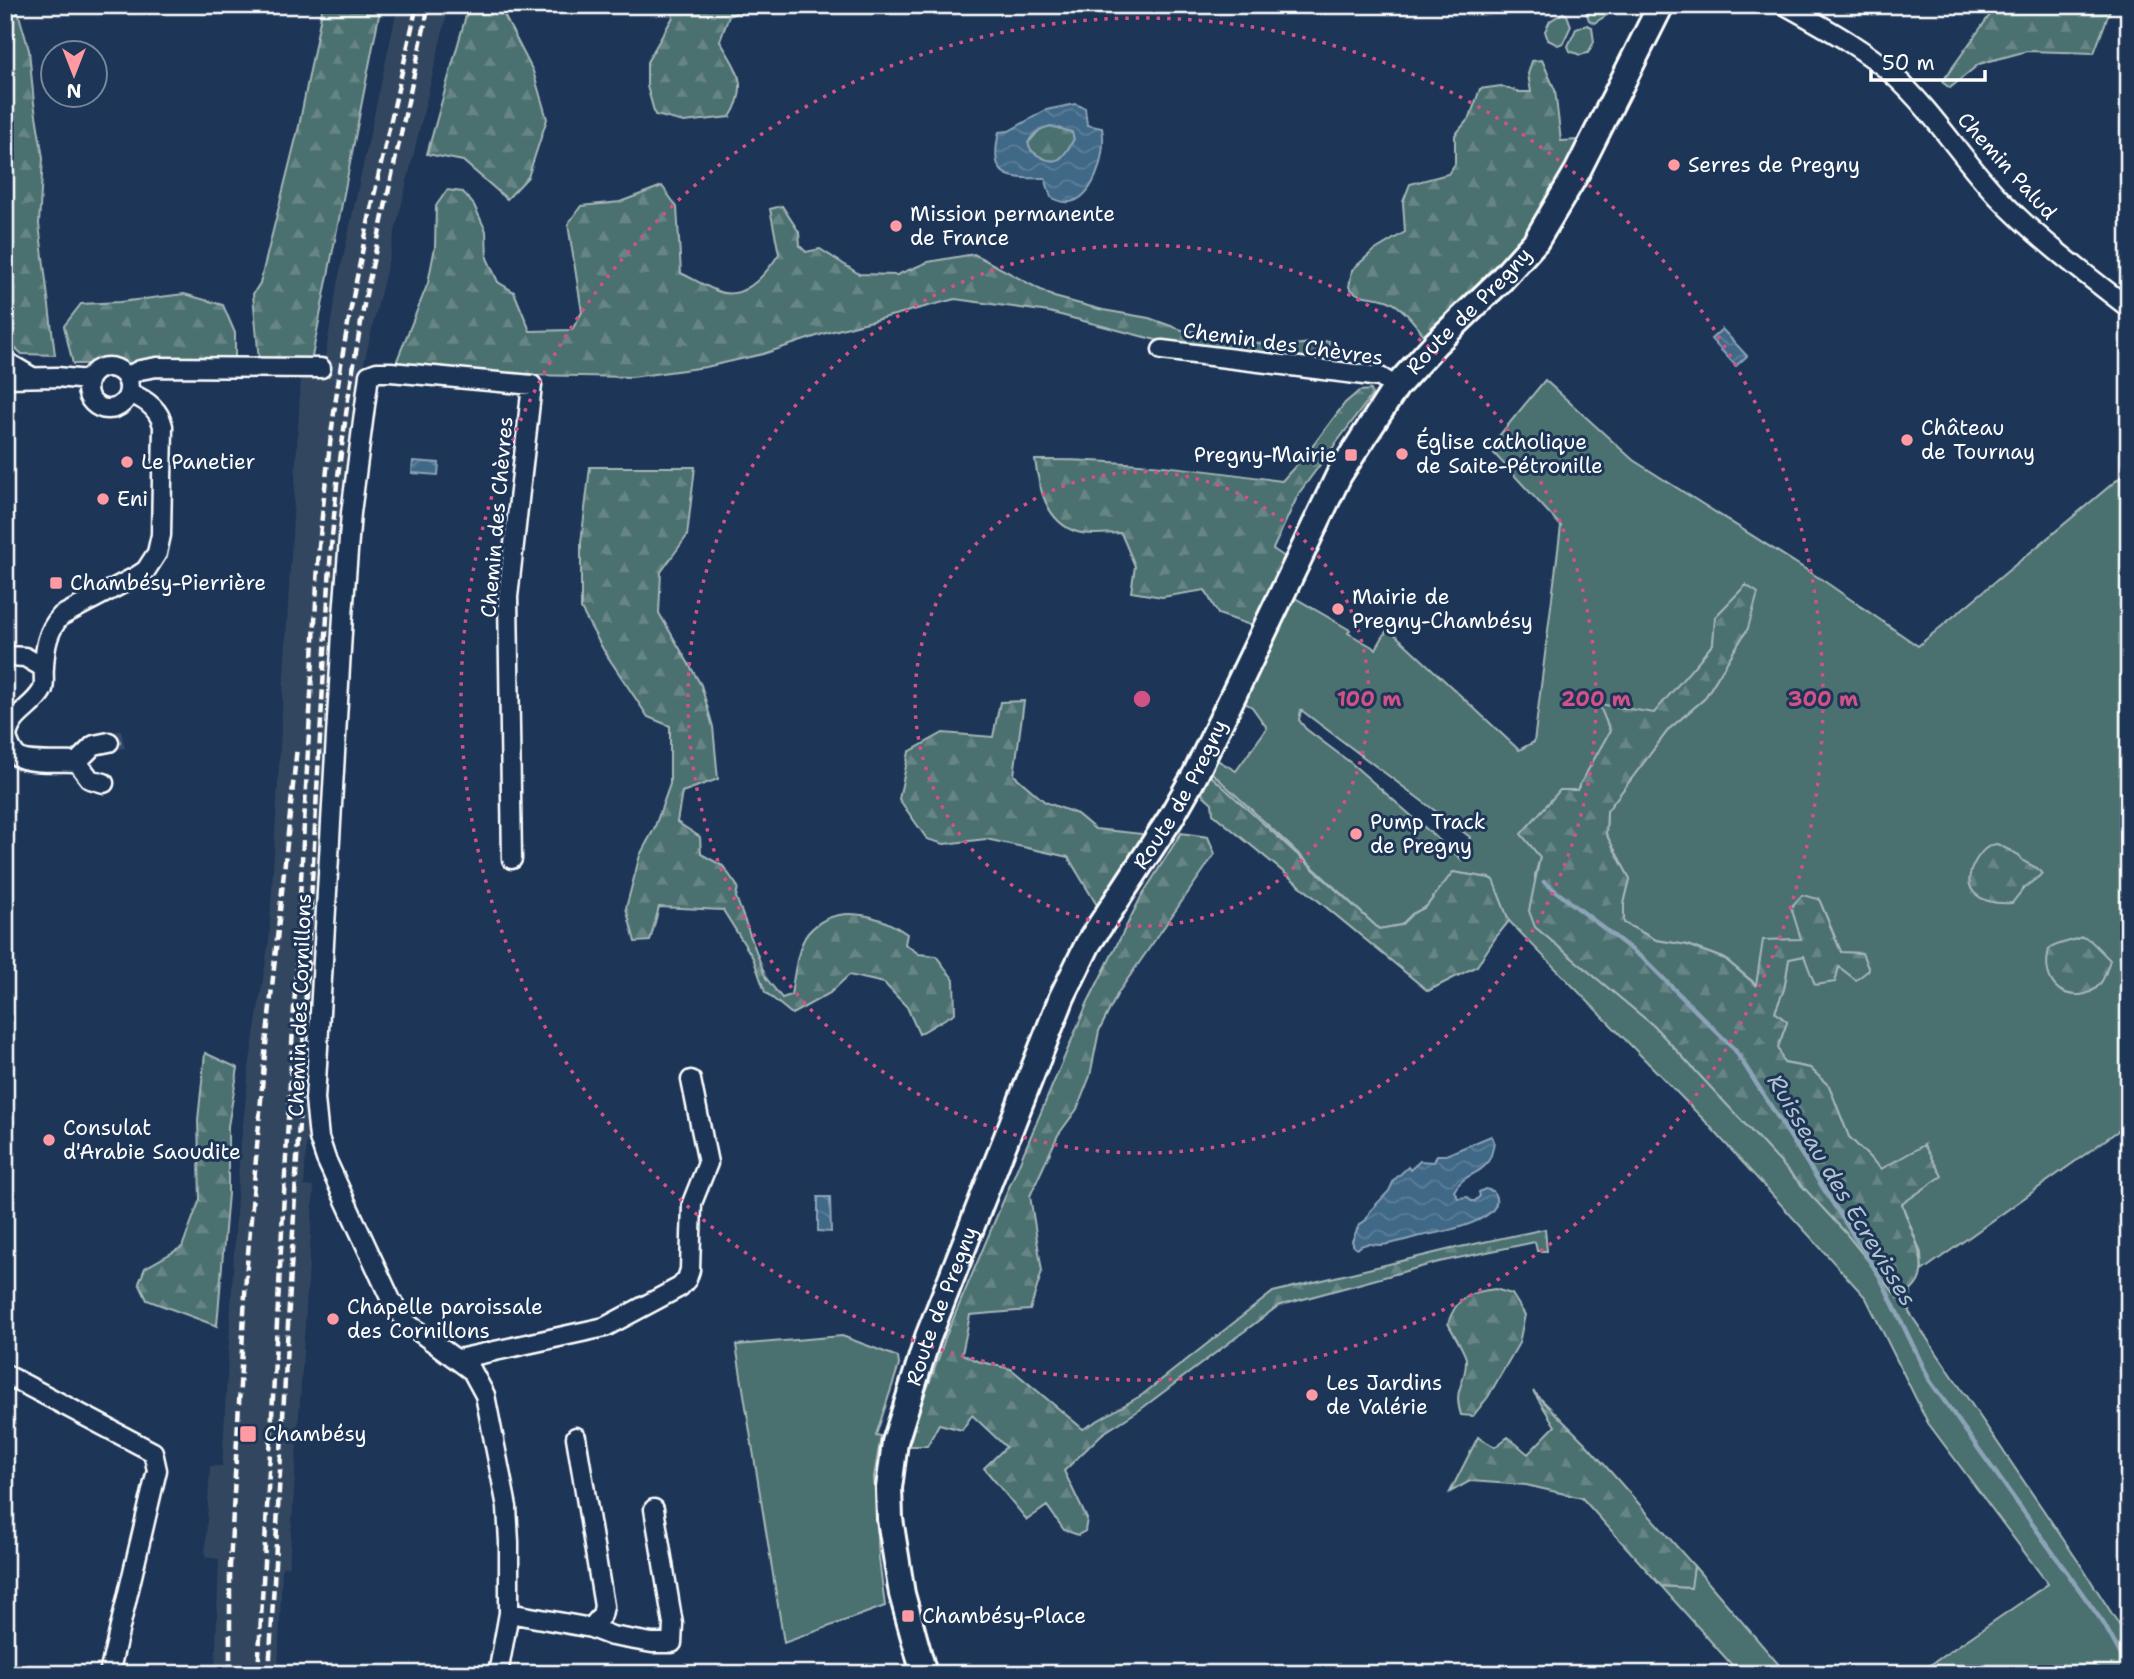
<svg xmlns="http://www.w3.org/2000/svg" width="2134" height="1679" font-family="'Shantell Sans',sans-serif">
	<defs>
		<pattern id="forest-firs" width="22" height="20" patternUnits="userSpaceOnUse" patternTransform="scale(1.75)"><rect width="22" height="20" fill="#4c6f70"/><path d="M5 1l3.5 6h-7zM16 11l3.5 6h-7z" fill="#678585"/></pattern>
		<pattern id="water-waves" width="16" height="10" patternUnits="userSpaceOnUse" patternTransform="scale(1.75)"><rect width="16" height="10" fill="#406887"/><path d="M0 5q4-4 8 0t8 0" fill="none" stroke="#5d7f99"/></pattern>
	</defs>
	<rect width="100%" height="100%" fill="#1d3557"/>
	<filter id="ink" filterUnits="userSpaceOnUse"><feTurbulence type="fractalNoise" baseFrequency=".0143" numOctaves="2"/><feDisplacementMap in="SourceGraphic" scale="14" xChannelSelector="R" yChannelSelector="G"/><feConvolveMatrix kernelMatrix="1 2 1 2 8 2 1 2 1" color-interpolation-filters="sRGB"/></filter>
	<g filter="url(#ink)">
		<path fill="#33465f" d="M398,5H449L363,367L354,426L341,551L304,1186L314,1187L289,1566L282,1567L278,1674H215L219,1559L205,1557L210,1466H222L239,1162L249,1068L269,941L301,376L322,374L338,281Z"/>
		<path fill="#4c6f70" stroke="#a6b7b8" stroke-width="2" fill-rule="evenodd" d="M1587,5H1611L1607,15L1594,23L1589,20L1585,9Z
			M1563,13L1567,15L1571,26L1563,43L1558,45L1548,40L1545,31L1550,21Z
			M1587,25L1592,27L1594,42L1588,53L1580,55L1570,51L1568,46L1576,29Z
			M1545,380L1633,460L1824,581L1918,646L2129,470V1123L1922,1271L1921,1253L1902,1204L1924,1145L1882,1170L1849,1137L1829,1086L1810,1068L1784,1063L1778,1047L1787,1022L1775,1012L1784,989L1789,959L1804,956L1838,966L1841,952L1819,899L1801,939L1757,985L1725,959L1687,945L1656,940L1624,923V903L1630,879L1606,834L1607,811L1669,729L1704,699L1748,628L1746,585L1716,617L1713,644L1671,696L1654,713L1610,731L1577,790H1560L1535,875V927L1654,1026L1845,1232L1898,1297L1911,1293L1909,1312L2080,1564L2129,1640V1674H1917L2048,1584L1928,1423L1866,1298L1705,1121L1509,921L1493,880L1489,878L1453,872L1426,907L1412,914L1402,925L1379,929L1211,772L1217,760L1236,771L1267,728L1252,707L1245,703L1295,598L1350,630L1348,633L1376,649L1388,628L1519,750L1534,742L1561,526L1489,448ZM1301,710L1470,837L1462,860L1351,763L1306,729L1299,720Z
			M842,1336L898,1357L899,1365L876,1435L881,1436L874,1477L879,1558L885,1606L784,1643L736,1345Z
			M1694,1566L1787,1674H1740L1661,1586L1690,1588Z"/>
		<path fill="url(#forest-firs)" stroke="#a6b7b8" stroke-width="2" d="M5,5H16L29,50L34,103L43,158L39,224L55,355L22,354L5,339Z
			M323,5H381L311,362L259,361L253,294L260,283L299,126Z
			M469,5H504L503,13L533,71L547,119L528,177L507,199L463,161L427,154Z
			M670,5H753L729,16L720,41C737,70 750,85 730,117L684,122L655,115L647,86V62L673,17Z
			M1997,5H2112L2094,53L2027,51L1979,64L1950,88L1942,82Z
			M1542,60L1555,90L1561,141L1578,140L1582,144L1522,244L1433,333L1424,335C1414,323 1402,305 1386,300C1372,295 1358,299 1349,287L1352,270L1372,252L1405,232L1403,202L1410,184L1448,174L1455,164V135L1470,117L1480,89L1501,86L1519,92H1531L1528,74L1532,61Z
			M1051,126L1072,132L1074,139C1064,156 1059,168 1039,156C1032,152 1031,151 1028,143L1041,128Z
			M662,186L677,207L681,273C693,279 705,286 717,291C744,302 766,274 779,254L770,209L782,206L799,232L800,246L806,252L820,249L859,274L897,275L928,262L974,254L1054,297L1103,310L1149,318L1182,330L1210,333L1269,345H1293L1329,341L1327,362L1156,340L1049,312L955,299L826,333L763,354L706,367L632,377L527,375L396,363L428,283L435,247L436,206L447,190L463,192L474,205L486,231L487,258L498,282L514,292L530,331L572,330L582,312L568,224L581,206L620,202Z
			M184,294L223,305L235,333V362L73,364L64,326L81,304L120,302Z
			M1371,390L1372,395L1299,493L1273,549L1288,559L1253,626L1218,614L1205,590L1162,597L1131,592L1135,566L1121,533C1108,533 1089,536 1077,532C1046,522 1039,488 1035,460C1120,459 1199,469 1282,481L1308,452L1345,403L1359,391Z
			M590,467H695L687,536L661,572L659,613L701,685L713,727L718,779L682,792L677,822L700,837L701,854L723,866L738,887L736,897L766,978L782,998L791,995C794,978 797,946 808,933C835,902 879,914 907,934L905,944L919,954L936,956L954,980L955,1013L919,1034L907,1007L884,983L849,975L830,993L792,1014L765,992L753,958L723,910L659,907L650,941L635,942L626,908L640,855L654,829L670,784V726L648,717L604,651L581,609V543Z
			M1746,585L1758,593L1748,628L1704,699L1669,729L1607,811L1606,834L1630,879L1624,903V923L1656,940L1687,945L1725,959L1756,985L1763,940L1801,939L1791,907L1802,895L1819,899L1841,952L1862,953L1869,970L1856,980L1839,967L1835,982L1815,985L1804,956L1789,959L1784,989L1775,1012L1787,1022L1778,1047L1784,1063L1810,1068L1829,1086L1849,1137L1881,1169L1924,1145L1942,1176L1902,1204C1911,1236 1943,1280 1898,1298L1845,1232L1654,1026L1535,927L1529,911L1540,857L1521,834L1560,790H1577L1610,731L1599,704L1654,713L1713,644L1715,617Z
			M1024,701L1014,775L1045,802L1077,814L1095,829L1152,835L1101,912L1068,857L986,839L944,844L927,839L899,799L909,752L943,733L993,737L1000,702Z
			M1210,775L1379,929L1401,925L1412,914L1426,907L1453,872L1489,878L1493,880L1509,921L1496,937L1477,966L1428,991L1213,814L1212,803L1202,794Z
			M1181,833L1208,837L1215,854L1118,993L1099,1031L1090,1076L1077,1109L1058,1135L1030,1196L1042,1271L1030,1310L970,1315L962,1354L977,1361L1011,1369L1083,1429L1142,1395L1273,1292L1451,1249L1545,1229L1547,1251H1537L1535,1242L1439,1262L1278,1306L1141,1409L1102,1434L1064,1471L1087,1519L1085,1531L1078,1535L1064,1530L1047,1506L1027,1520L984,1468L1006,1447L972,1415L962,1430L939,1424L927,1446H909C917,1409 934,1375 945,1338L1087,1004L1141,897Z
			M1997,844L2019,855L2023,861L2037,868L2042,874L2024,888L2012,903C1982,905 1957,892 1976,860C1982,851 1987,845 1997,844Z
			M2082,937L2090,940L2110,960C2107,968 2105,979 2099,985C2094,991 2087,994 2080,995C2052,996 2043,973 2049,949C2059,942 2071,942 2082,937Z
			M205,1053L238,1068L228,1126V1193L217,1326L147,1300L139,1283L145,1268L182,1247L200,1199L198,1120Z
			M1495,1289L1512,1294L1525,1315L1519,1343L1488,1397L1473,1416L1461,1415C1452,1387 1467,1384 1466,1359C1465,1351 1452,1332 1448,1323C1456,1298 1469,1292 1495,1289Z
			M1533,1391L1586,1444L1694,1566L1691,1588L1661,1586L1582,1498L1526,1485L1470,1481L1450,1492L1478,1437L1495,1447L1508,1437L1528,1454L1555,1426Z"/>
		<path fill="url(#water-waves)" stroke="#8ca4b7" stroke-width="2" fill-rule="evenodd" d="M1075,104L1085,108L1087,125L1102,128C1108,156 1089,221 1051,197L1045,178C1006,179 989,178 999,132L1009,131L1046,110ZM1051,126L1072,132L1074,139C1064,156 1059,168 1039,156C1032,152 1031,151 1028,143C1033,133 1040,128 1051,126Z
			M1722,329L1747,356L1736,366L1711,339Z
			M413,461L439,463L438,475L412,473Z
			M1491,1136L1494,1141C1490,1180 1467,1167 1454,1191L1458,1198L1468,1197L1471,1201H1475L1480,1196L1479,1192L1485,1189L1493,1191C1513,1221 1437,1233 1420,1236C1408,1239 1395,1244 1382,1245C1372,1245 1365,1241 1357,1249L1354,1247L1352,1241L1359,1225L1366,1220L1370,1211L1389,1191L1394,1180L1408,1167L1410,1170L1420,1161L1434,1162L1437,1155H1446Z
			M818,1197H830L831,1232L818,1231Z"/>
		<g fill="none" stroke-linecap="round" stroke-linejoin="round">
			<path stroke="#8ca4b7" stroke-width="4.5" d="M1544,882L1645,960L1735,1050L1880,1277L1930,1381L2104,1624L2127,1666"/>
			<path stroke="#344968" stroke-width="18" stroke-dasharray="18 9" stroke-linecap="butt" d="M321,368L359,371
				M109,742L123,739"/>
			<g stroke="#fff" stroke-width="23">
				<path id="street" d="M1785,5C1822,26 1862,47 1893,75C1933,111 1961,158 1998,197C2038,239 2084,273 2129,308
					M1162,350L1380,377L1396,387
					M5,361L32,377
					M87 388a21 21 0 1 1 42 0a21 21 0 1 1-42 0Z
					M369,375L351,513L343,615L315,1099L319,1138L326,1159L391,1300L407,1323L472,1371L485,1395L507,1507L509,1542V1613L498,1674
					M369,375L377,372H391L532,385L508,597L512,859
					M126,377L140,370L157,367L321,368
					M5,378L57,377L88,380
					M5,659L8,656L25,657L44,668
					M109,742L94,745L77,762C64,761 28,764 18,757C12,752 9,744 7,737C10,714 34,708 43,689C45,682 43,674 44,667C45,648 47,631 61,616L137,576L146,570L157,553L161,535L163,426C159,408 145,399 129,393
					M77,762L90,779L104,783
					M458,1359L605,1327L680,1287L687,1279L690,1270L692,1203L708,1163L691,1080
					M5,1374L153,1452L157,1470L109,1674
					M576,1437L604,1606L602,1615L591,1628
					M509,1613L591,1628L612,1636L652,1643H672L673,1624L654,1509"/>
			</g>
			<g stroke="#fff" stroke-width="30">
				<g id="secondary">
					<path id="s1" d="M924,1674L902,1594L890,1519L889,1488L895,1442L928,1337L1062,997L1088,944L1170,819L1195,775L1339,475L1396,387L1435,344L1501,280L1536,241L1577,172L1661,5"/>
				</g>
			</g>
			<use href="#street" stroke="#1d3557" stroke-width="18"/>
			<use href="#secondary" stroke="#1d3557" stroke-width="24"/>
			<path stroke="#fff" stroke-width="4.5" stroke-dasharray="10 5" stroke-linecap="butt" d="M230,1674V1566L246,1277L264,1064L297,747
				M258,1674L319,547C325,484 332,421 342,358C362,240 391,122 417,5
				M269,1674L318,772L331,548L337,484L348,399L365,299L429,5"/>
		</g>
	</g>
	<g fill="none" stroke="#d15284" stroke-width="3.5" stroke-dasharray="3.5 7">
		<circle cx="1142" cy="699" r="227"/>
		<circle cx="1142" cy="699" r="454"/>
		<circle cx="1142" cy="699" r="681"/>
	</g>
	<g fill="#ff9aa2" stroke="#1d3557" stroke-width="2.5">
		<circle cx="1674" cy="165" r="7"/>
		<circle cx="896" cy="226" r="7"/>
		<circle cx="1907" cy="440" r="7"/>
		<circle cx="1402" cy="454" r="7"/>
		<rect x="1344" y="448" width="14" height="14" rx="3.5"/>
		<circle cx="127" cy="462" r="7"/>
		<circle cx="103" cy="499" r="7"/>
		<rect x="49" y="576" width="14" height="14" rx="3.5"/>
		<circle cx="1338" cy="609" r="7"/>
		<circle cx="1356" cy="834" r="7"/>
		<circle cx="49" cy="1140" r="7"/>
		<circle cx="333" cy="1319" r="7"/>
		<circle cx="1312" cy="1395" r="7"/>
		<rect x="239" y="1425" width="18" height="18" rx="3.5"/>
		<rect x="901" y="1609" width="14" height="14" rx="3.5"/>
	</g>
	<g text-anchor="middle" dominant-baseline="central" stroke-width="6" stroke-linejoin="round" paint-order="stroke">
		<g font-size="21" fill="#fff" stroke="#1d3557" text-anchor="start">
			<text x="1688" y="165">Serres de Pregny</text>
			<text x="910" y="214">Mission permanente<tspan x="910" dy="24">de France</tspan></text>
			<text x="1921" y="428">Château<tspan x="1921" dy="24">de Tournay</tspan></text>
			<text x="1416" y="442">Église catholique<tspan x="1416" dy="24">de Saite-Pétronille</tspan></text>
			<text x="1337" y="455" text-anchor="end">Pregny-Mairie</text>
			<text x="141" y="462">Le Panetier</text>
			<text x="117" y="499">Eni</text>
			<text x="70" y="583">Chambésy-Pierrière</text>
			<text x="1352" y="597">Mairie de<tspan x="1352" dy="24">Pregny-Chambésy</tspan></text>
			<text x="1370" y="822">Pump Track<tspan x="1370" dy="24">de Pregny</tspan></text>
			<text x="63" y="1128">Consulat<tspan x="63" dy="24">d'Arabie Saoudite</tspan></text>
			<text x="347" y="1307">Chapelle paroissale<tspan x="347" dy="24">des Cornillons</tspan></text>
			<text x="1326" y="1383">Les Jardins<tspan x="1326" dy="24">de Valérie</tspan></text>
			<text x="264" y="1434">Chambésy</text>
			<text x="922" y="1616">Chambésy-Place</text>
		</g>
		<g font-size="21" fill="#fff" stroke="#1d3557">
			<text transform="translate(2007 166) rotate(48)">Chemin Palud</text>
			<text stroke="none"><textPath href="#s1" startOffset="1514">Route de Pregny</textPath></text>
			<text transform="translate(1283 344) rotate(8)">Chemin des Chèvres</text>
			<text transform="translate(497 517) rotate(-85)">Chemin des Chèvres</text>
			<text stroke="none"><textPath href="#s1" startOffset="947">Route de Pregny</textPath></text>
			<text transform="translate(300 1005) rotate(-88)">Chemin des Cornillons</text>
			<text stroke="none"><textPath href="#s1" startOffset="380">Route de Pregny</textPath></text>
		</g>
		<g font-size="23" font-style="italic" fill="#b3c3cf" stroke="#1d3557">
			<text transform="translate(1842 1190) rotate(59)">Ruisseau des Ecrevisses</text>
		</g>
	</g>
	<circle cx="1142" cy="699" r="10" fill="#d15284" stroke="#1d3557" stroke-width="3.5"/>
	<g font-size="21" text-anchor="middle" font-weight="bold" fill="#d15284" stroke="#1d3557" stroke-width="6" stroke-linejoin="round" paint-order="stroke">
		<text x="1369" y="706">100 m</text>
		<text x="1596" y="706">200 m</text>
		<text x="1823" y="706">300 m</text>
	</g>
	<rect width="2134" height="1679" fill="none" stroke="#1d3557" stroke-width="28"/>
	<rect x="14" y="14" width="2106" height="1651" fill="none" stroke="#fff" stroke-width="2.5" filter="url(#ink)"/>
	<g transform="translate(74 74) rotate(180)"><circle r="33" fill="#1d3557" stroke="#77869a" stroke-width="2"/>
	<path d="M0-5L12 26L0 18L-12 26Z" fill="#ff9aa2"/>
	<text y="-10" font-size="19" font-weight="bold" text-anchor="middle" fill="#ffffff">N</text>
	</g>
	<path d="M1871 70v10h114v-10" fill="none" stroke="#ffffff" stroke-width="3.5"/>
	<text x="1882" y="70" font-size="21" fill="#ffffff" stroke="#1d3557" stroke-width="5" paint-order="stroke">50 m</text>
</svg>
